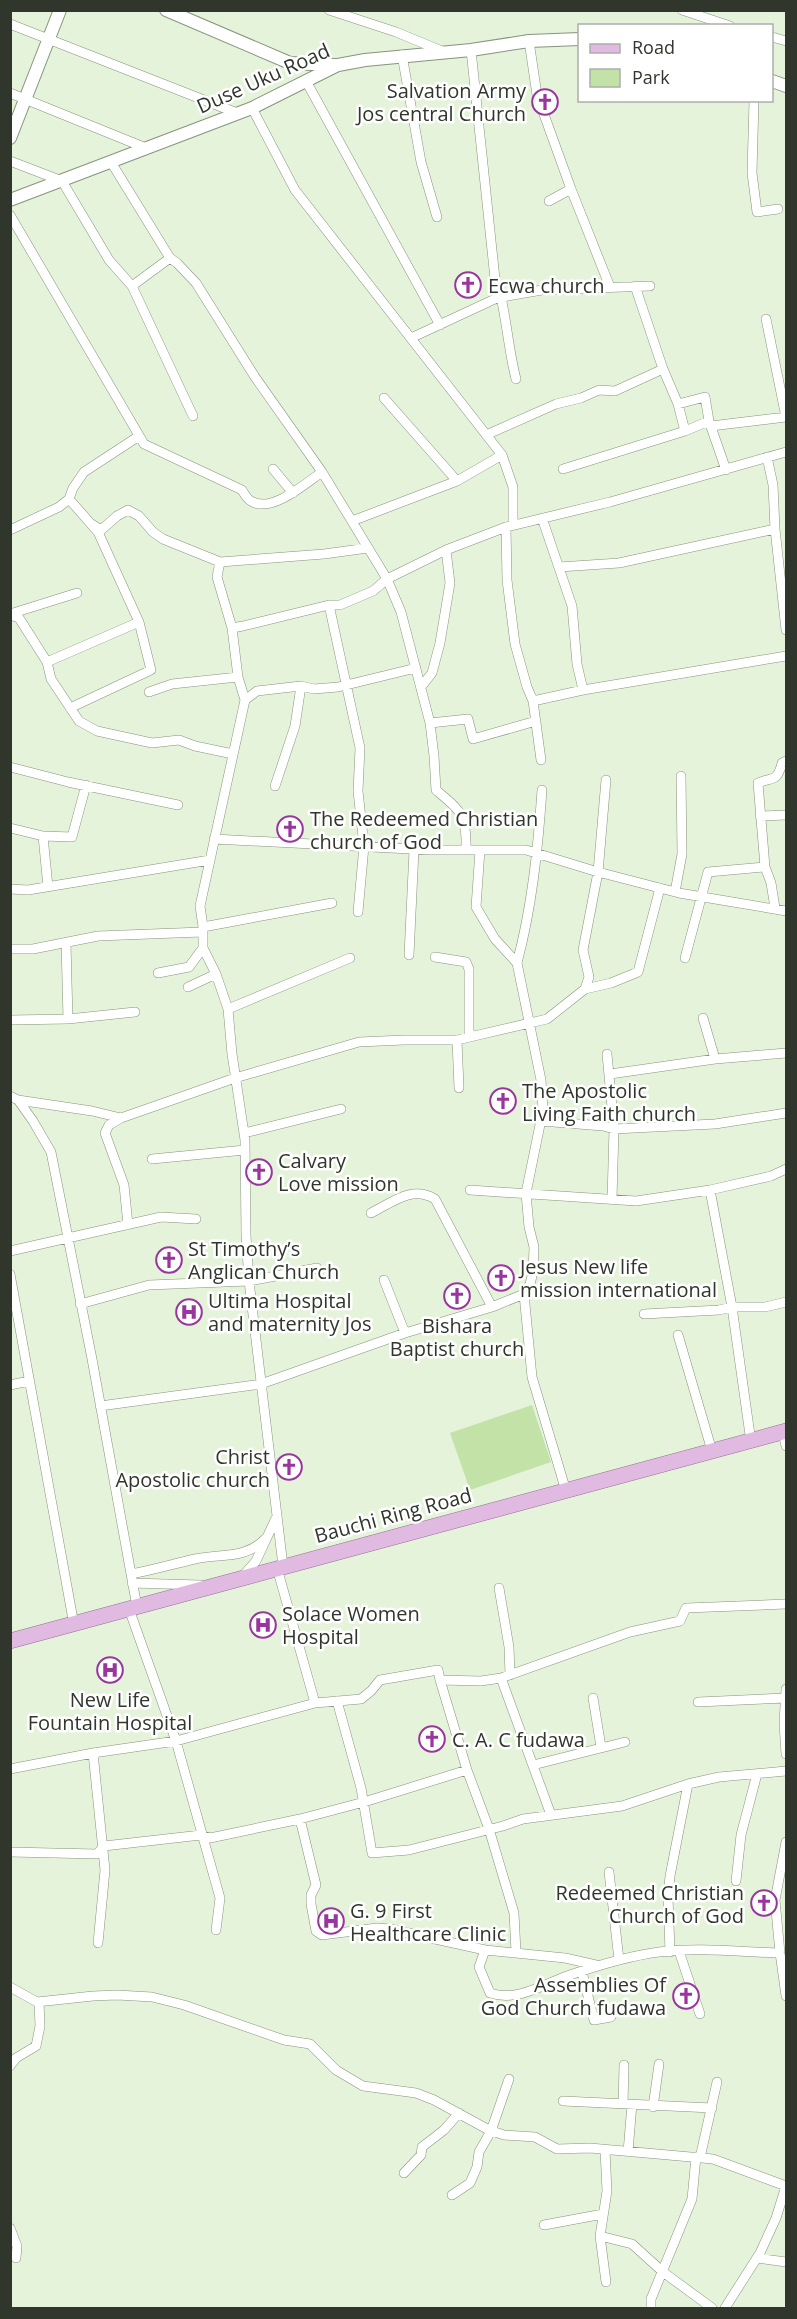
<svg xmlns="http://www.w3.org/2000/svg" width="797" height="2319" font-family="'Open Sans',sans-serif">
	<rect width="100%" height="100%" fill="#e5f3da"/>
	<path fill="#c2e2a8" d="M532,1405L551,1462L470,1490L450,1433Z"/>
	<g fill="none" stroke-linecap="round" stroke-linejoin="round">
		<g stroke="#87947d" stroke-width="10">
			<path id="minor" d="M329,10L396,32L442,51
				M682,10L730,26
				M10,24L237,113
				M772,37L786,41
				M529,41L537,95L571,189L610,287
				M471,50L497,298
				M402,55L421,162L437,217
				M306,81L440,325
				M10,93L146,148
				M754,100L752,173L757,212L778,209
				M252,108L295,190L502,455L513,487V525
				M10,161L62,181L109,260L132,286L193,416
				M111,162L170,258L177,263L196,283L255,377L322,472L387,579L401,612L430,723L434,756L436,790C462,812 467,815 466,850
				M549,201L571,189
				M10,215L144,444L242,490C244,493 247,499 251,501C271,514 306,483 322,472
				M132,286L170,258
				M635,286L663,369L678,404L685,431L709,421L726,470
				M501,297C507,324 509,352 516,379
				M766,319L786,417
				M411,338L497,298L542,290L650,286
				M384,398L457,481
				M678,404L705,397L709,421
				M711,426L786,417
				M486,435L556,404L581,398L599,390L615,391L663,369
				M767,457L773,485L775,529L786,630
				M273,469L293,493
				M563,469L685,431
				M69,499L98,532L139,622L151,670L70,708
				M542,518L572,606L577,664L583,690
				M352,521L457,481L502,455
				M90,523L101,530L117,516L128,510L139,516L153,532L163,539L220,562L324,554L368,548
				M506,527L507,580L515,644L527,687L533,701L541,760
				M10,530L59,507L69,499L73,488L84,472L139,436
				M220,562L217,577L232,628L243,626L329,605H340L373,591L387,579L446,550L506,527L610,502L786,452
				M559,567L619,563L775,529
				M329,605L360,748L358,791L364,846L358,912
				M10,614L77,593
				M10,615L19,618L47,662L51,679L79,721L97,731L152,743L179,740L195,746L233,754
				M232,628L238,677L245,700L200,906L203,927V948L216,974L228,1009L232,1054L245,1140L246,1235L249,1281L283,1566
				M47,662L139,622
				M421,687L432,673L440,643L450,583L446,550
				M149,692L172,684L238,677
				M245,700L257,691L301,686L314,689L338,687L416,668
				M533,701L583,690L786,656
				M430,723L468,719L473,739L536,721
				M10,767L68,782L178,805
				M275,786L295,726L301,686
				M760,816L786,815
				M10,828L43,836L48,887
				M43,836L72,837L86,785
				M214,839L430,850H526L598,872L679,893L786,911
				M10,889L28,890L210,860
				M675,892L682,854L681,776
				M775,908L771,883L765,867L758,783C772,777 777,783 782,763L786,761
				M203,927L332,903
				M66,943L68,1019
				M10,949H33L98,936L202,932
				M409,955L414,850
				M435,957L466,962L469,969V1037
				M685,958L708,872L765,867
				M517,963C532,907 538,848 542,790
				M158,973L189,967L203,948
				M188,987L216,974
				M585,989L611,983L638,972L660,888
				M228,1009L350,958
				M703,1018L715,1059
				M10,1020L68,1019L135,1012
				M457,1040L459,1088
				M607,1054L614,1129L612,1199
				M610,1074L715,1059L786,1053
				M10,1096L18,1100L92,1111L121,1118
				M18,1100L33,1121L51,1152L92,1359L137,1607
				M541,1121L603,1126L614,1129L715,1124L786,1113
				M244,1133L341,1109
				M152,1159L245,1150
				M470,1190L636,1201L710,1190L771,1176L786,1169
				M710,1190L732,1307L751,1442
				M371,1213C393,1202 412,1185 435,1199L492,1307
				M128,1225L124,1185L105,1133L109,1125L121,1118L235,1078L359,1042L404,1040H457L547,1019L585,989L589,977L583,950L598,872L606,780
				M10,1251L161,1217L196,1219
				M10,1274L74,1625
				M384,1280L405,1333
				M524,1294L532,1377L566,1491
				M80,1304L149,1285L249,1281L317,1268
				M644,1314L719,1310L732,1307H765L786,1302
				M678,1335L712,1451
				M10,1385L29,1381
				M100,1406L261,1384L405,1333L492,1307L524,1294L530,1284L533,1272L534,1247L529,1227L526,1193L543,1110L541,1080L517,963L495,939L476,907L480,850
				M783,1432L786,1446
				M277,1568L315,1703
				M131,1574C153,1570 173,1564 195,1559C220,1553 245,1560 265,1539
				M242,1577L256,1561L276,1518
				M132,1583L200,1585
				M499,1588L509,1647L510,1675
				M129,1609L176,1741L220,1898L216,1930
				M501,1678L551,1815
				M440,1680L467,1770L489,1829L514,1913L516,1952
				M786,1689L784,1723L786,1754
				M593,1698L601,1747
				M337,1701L361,1788L372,1853L409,1850L503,1826L523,1819L622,1806L688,1784L719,1777L786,1771
				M698,1702L786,1698
				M93,1753L105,1870L98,1943
				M533,1765L625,1742
				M10,1769L93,1753L176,1741L315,1703L361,1699L371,1691L380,1680L438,1670L440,1680L481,1681L501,1678L630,1632L680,1621L686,1608L786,1604
				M300,1819L316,1885L311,1895V1904L316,1931L322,1935L377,1928L390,1929L485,1950L565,1958L596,1965
				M786,1842L775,1900L780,1953L786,1996
				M10,1852L97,1854L104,1846L201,1835L210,1838L300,1819L364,1802L467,1770
				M609,1872L619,1960
				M736,1881L741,1835L757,1774
				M485,1950L479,1967L490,1993C518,2002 544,1984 570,1975C599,1965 628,1956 659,1952C699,1947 740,1952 780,1953
				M679,1951L700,2014
				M670,1952L668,1897L670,1876L688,1784
				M582,1972L594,2020L611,2017
				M10,1987L37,2002L93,1996L117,1995L152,1997L184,2005L284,2040L310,2044L336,2070L363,2086L416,2093L434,2100L489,2130L504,2135L535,2137L557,2149L590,2148L713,2159L786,2186L776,2218L760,2253L725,2308
				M10,2066L16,2058L36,2046L40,2026L39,2002H37
				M563,2101L712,2108
				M623,2104L624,2065
				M653,2107L659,2064
				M605,2150L607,2191L600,2236L606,2282
				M628,2152L632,2104
				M700,2158L717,2082
				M404,2173L421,2155L422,2147L444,2130L459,2113
				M452,2195L470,2183L477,2167L479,2152L491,2131L509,2079
				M544,2225L603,2214
				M10,2228L17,2246L16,2258
				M600,2236L632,2244L663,2272L712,2308
				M757,2258L786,2262
				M651,2308V2299L692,2199L696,2157"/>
		</g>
		<g stroke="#87947d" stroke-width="14">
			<path id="tertiary" d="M166,10L290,63L335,65
				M772,81L786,86
				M10,138L60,10
				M10,200L252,108L338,65L365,60L471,50L529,41L580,39"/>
		</g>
		<g stroke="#956e95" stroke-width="16">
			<path id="primary" d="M10,1641L786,1431"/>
		</g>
		<use href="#minor" stroke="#fff" stroke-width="9"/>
		<use href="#tertiary" stroke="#fff" stroke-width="12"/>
		<use href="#primary" stroke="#e0bae1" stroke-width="15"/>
	</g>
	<defs>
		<g id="church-ring" transform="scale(1.35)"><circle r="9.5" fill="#fff" stroke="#98369d" stroke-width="1.5"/><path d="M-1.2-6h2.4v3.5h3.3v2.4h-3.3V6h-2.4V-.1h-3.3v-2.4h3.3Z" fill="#98369d"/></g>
		<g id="hospital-ring" transform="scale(1.35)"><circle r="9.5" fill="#fff" stroke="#98369d" stroke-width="1.5"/><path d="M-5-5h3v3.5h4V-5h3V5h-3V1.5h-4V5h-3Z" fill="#98369d"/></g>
	</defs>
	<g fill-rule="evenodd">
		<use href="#church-ring" x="545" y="102"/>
		<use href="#church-ring" x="468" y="285"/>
		<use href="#church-ring" x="290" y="829"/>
		<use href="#church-ring" x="503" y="1101"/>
		<use href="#church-ring" x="259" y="1172"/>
		<use href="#church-ring" x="169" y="1260"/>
		<use href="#church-ring" x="501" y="1278"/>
		<use href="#church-ring" x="457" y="1296"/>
		<use href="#hospital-ring" x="189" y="1312"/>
		<use href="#church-ring" x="289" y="1467"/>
		<use href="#hospital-ring" x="263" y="1625"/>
		<use href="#hospital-ring" x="110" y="1670"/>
		<use href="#church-ring" x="432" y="1739"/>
		<use href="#church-ring" x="764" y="1903"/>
		<use href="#hospital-ring" x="331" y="1921"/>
		<use href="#church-ring" x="686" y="1996"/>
	</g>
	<g text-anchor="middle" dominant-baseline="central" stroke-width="5" stroke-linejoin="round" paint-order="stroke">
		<g font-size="20" fill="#30362c" stroke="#fff">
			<text transform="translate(263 78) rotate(-24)">Duse Uku Road</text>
			<text transform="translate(393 1515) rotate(-15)">Bauchi Ring Road</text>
		</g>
		<g font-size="20" fill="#30362c" stroke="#fff" text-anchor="start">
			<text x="526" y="90" text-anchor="end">Salvation Army<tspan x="526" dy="23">Jos central Church</tspan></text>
			<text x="488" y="285">Ecwa church</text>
			<text x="310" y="818">The Redeemed Christian<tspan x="310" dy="23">church of God</tspan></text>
			<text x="522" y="1090">The Apostolic<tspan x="522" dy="23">Living Faith church</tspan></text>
			<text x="278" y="1160">Calvary<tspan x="278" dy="23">Love mission</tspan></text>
			<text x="188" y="1248">St Timothy’s<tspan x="188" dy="23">Anglican Church</tspan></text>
			<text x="520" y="1266">Jesus New life<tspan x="520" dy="23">mission international</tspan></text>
			<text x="208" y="1300">Ultima Hospital<tspan x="208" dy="23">and maternity Jos</tspan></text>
			<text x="457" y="1325" text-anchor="middle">Bishara<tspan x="457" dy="23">Baptist church</tspan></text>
			<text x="270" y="1456" text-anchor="end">Christ<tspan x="270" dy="23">Apostolic church</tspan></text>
			<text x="282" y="1613">Solace Women<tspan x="282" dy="23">Hospital</tspan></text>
			<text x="110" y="1699" text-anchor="middle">New Life<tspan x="110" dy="23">Fountain Hospital</tspan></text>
			<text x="452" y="1739">C. A. C fudawa</text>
			<text x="744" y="1892" text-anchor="end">Redeemed Christian<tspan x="744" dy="23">Church of God</tspan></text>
			<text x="350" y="1910">G. 9 First<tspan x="350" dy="23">Healthcare Clinic</tspan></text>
			<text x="666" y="1984" text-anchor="end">Assemblies Of<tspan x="666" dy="23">God Church fudawa</tspan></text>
		</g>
	</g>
	<rect width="797" height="2319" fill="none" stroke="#30362c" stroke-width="24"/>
	<rect x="578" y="24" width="195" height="78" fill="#ffffff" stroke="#acafab" stroke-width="1.5"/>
	<rect x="590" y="44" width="30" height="9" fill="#e0bae1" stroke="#acafab" stroke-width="1.5"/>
	<text x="632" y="54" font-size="18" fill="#30362c">Road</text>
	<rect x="590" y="69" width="30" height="18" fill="#c2e2a8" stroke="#acafab" stroke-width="1.5"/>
	<text x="632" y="84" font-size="18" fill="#30362c">Park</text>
</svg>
